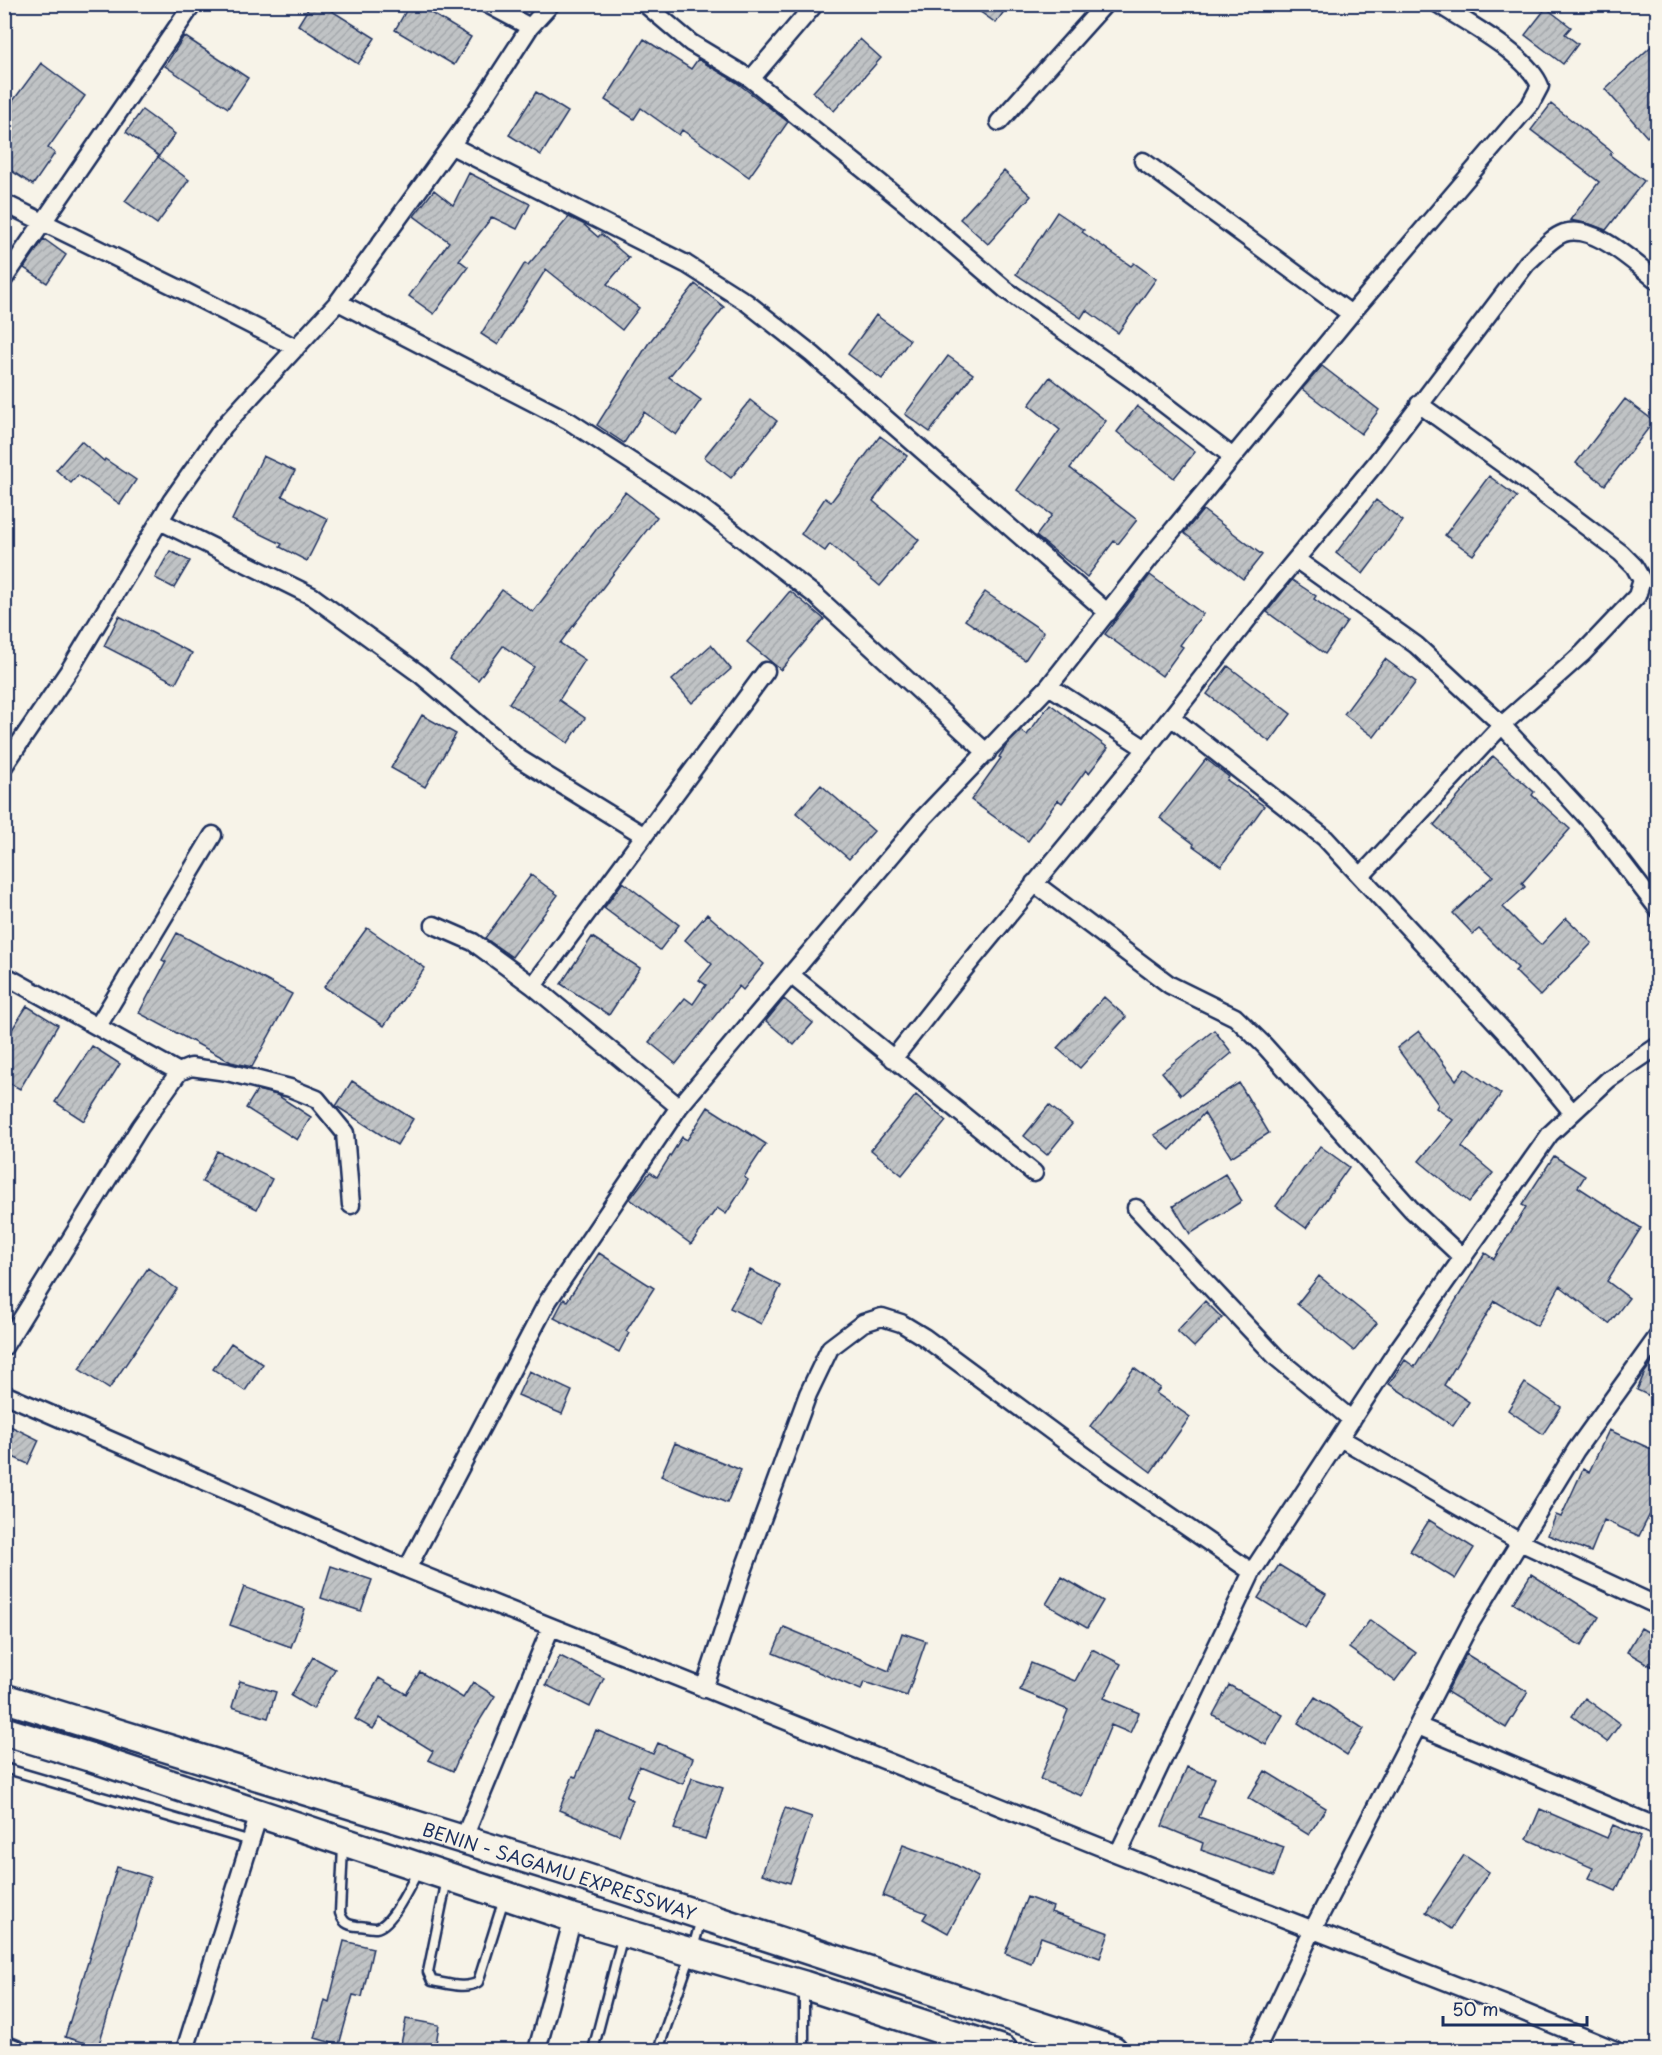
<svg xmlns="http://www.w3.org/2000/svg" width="1662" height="2055" font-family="'Playpen Sans',sans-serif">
	<defs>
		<pattern id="building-hatch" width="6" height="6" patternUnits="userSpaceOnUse" patternTransform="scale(1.5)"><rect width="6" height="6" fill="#c0c3c5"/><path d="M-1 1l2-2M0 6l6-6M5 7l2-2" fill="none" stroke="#a4a8ac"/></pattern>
	</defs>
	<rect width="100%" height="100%" fill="#f7f3e8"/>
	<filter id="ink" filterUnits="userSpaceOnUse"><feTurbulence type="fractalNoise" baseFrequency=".0167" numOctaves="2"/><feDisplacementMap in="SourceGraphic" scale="12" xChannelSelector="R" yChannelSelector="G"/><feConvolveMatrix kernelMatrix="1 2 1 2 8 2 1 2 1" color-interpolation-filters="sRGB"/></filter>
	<g filter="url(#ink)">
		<path fill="url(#building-hatch)" stroke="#1b2f5e" stroke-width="1.5" d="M311,4H321L375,38L358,64L298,25Z
			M410,4H416L471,37L454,65L395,30Z
			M969,4H1009L996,23Z
			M1546,8L1571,27L1565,34L1578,44L1563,64L1525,35Z
			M184,36L248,78L228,108L165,66Z
			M644,39L691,69L698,59L736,82L788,122L749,177L682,130L679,135L641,108L634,119L605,100Z
			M860,39L881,58L834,111L813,92Z
			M1658,40V127L1647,137L1605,89Z
			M41,63L85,96L48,148L55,153L33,185L4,166V113Z
			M536,92L568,112L541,155L509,135Z
			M1551,104L1612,152L1610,155L1644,181L1606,230L1590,224L1570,220L1599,182L1531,130Z
			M142,110L175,134L159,156L126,132Z
			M158,157L189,180L157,224L125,201Z
			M1004,171L1031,196L988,244L960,219Z
			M469,173L530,204L517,229L492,217L459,260L468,267L434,314L409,296L449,242L414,216L434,190L453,205Z
			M1057,212L1084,230L1082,232L1131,266L1134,263L1156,279L1118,333L1086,310L1081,318L1016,274Z
			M569,217L583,224L598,237L601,234L629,258L607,284L639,308L622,330L546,269L498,345L481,334L525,263L528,265Z
			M44,239L66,255L47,283L24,268Z
			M695,284L724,307L669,377L701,400L676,435L644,412L624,443L597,425L648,344Z
			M876,315L910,340L882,379L848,354Z
			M948,356L973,374L930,432L905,414Z
			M1322,366L1379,410L1361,434L1302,389Z
			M1050,377L1106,421L1070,468L1137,520L1118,544L1114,541L1087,577L1036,536L1052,515L1017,490L1060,430L1029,405Z
			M1625,399L1654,421L1605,485L1576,463Z
			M750,400L777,421L731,478L704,457Z
			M1137,406L1195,452L1174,478L1117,432Z
			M880,436L907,456L873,501L919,540L880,586L830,544L825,551L801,534L825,498L831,502Z
			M81,441L104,461L105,459L136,480L120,504L78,475L71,483L56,470Z
			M263,456L295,471L282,496L328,519L307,561L280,547L282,544L232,520Z
			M1489,476L1517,497L1473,555L1445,535Z
			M625,492L657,517L560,643L585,660L559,700L585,718L568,743L509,703L534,667L503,646L478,680L450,660L502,590L533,612Z
			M1376,500L1403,521L1363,574L1336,553Z
			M1203,510L1262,555L1243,579L1184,533Z
			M170,551L190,561L174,588L155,578Z
			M1150,575L1203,614L1180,645L1183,647L1162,676L1105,634Z
			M1292,580L1316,596L1314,599L1347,622L1325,654L1267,612Z
			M790,591L824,619L781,670L747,642Z
			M985,592L1044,632L1025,660L965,620Z
			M119,616L192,653L176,683L104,646Z
			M711,645L731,669L692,703L672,680Z
			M1385,659L1416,682L1374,737L1344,714Z
			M1228,666L1291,714L1270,742L1207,694Z
			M1050,704L1108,748L1089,773L1086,770L1062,803L1058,800L1028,841L971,800L1001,758L999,757L1006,746L1021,731L1027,735Z
			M422,715L456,734L425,787L391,768Z
			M1493,756L1534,792L1532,795L1570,829L1522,883L1525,887L1503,907L1541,945L1566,918L1592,943L1540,996L1515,971L1518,968L1479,929L1473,934L1453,913L1493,876L1434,825Z
			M1206,759L1229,777L1227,780L1264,806L1221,866L1193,846L1194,844L1160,818Z
			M821,785L874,831L849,859L796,813Z
			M531,875L558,895L512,957L485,938Z
			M623,882L679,925L660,950L604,908Z
			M707,914L764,964L743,990L739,986L676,1064L649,1042L685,998L693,1004L706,985L699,980L712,964L685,940Z
			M367,928L425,968L384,1026L324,987Z
			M177,933L292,994L252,1067L231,1062L139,1013L166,962L162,960Z
			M592,937L640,968L609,1015L561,984Z
			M1104,997L1126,1017L1080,1068L1057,1048Z
			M784,999L813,1023L794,1045L766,1021Z
			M27,1006L58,1025L20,1089L4,1080V1042Z
			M1214,1030L1232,1053L1181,1095L1162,1072Z
			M1419,1031L1456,1080L1465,1068L1501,1094L1462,1147L1493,1173L1469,1202L1419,1161L1453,1120L1436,1108L1438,1104L1397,1048Z
			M92,1046L120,1064L84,1121L55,1102Z
			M352,1081L413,1119L397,1145L336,1106Z
			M1239,1083L1269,1133L1231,1157L1204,1113L1170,1150L1154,1135Z
			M257,1090L277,1095L311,1117L297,1140L246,1108Z
			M916,1095L946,1121L902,1175L871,1150Z
			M1049,1105L1072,1124L1047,1155L1024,1136Z
			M708,1107L766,1144L744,1177L748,1180L726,1214L717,1208L691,1244L630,1199L650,1172L657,1177L682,1137L687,1140Z
			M1320,1146L1349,1167L1306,1228L1276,1206Z
			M217,1151L272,1179L257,1209L202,1182Z
			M1554,1156L1585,1176L1578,1187L1641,1228L1607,1281L1629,1298L1609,1324L1560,1286L1537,1326L1495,1301L1444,1385L1469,1402L1453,1426L1389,1384L1405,1360L1415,1367L1485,1253L1494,1259L1526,1207L1522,1205Z
			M1225,1174L1242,1201L1190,1234L1173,1206Z
			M599,1253L654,1288L626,1331L629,1333L619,1352L554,1318L564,1299L567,1301Z
			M148,1268L177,1289L109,1389L79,1369Z
			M750,1270L781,1286L761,1324L730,1308Z
			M1319,1276L1377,1323L1354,1351L1297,1304Z
			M1205,1301L1222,1318L1194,1347L1177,1331Z
			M231,1343L263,1364L245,1391L213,1369Z
			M1658,1355V1400L1637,1390L1645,1372Z
			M1134,1368L1160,1388L1156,1393L1190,1417L1151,1472L1090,1426Z
			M529,1371L572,1391L562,1414L518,1395Z
			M1525,1383L1561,1407L1543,1434L1508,1410Z
			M4,1423L39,1440L28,1464L4,1453Z
			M1609,1430L1658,1452V1498L1639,1536L1604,1520L1591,1552L1548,1535L1556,1515L1561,1517L1583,1469L1589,1472Z
			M675,1443L741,1470L727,1503L661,1476Z
			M1429,1520L1474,1548L1455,1579L1410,1551Z
			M1279,1565L1326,1594L1305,1627L1258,1598Z
			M331,1566L372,1580L361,1611L321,1598Z
			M1531,1574L1599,1617L1581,1646L1513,1603Z
			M1062,1577L1103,1601L1087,1628L1046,1604Z
			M244,1587L305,1609L291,1647L230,1625Z
			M1370,1620L1416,1653L1395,1681L1349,1648Z
			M784,1627L889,1671L902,1633L926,1641L907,1696L864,1682L861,1690L773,1653Z
			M1641,1628L1658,1638V1655L1651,1666L1627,1652Z
			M1092,1649L1121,1664L1104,1698L1139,1713L1130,1733L1111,1725L1082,1796L1040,1779L1068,1710L1020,1690L1031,1663L1075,1681Z
			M1466,1654L1528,1692L1506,1728L1447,1692Z
			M560,1656L604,1678L590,1707L546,1685Z
			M313,1657L335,1669L313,1709L291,1696Z
			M420,1672L463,1698L473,1682L495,1696L465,1744L453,1771L428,1760L433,1751L380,1718L373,1729L355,1719L379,1678L406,1694Z
			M240,1681L276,1692L268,1718L232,1707Z
			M1229,1685L1283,1715L1266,1745L1213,1715Z
			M1315,1697L1364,1729L1347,1755L1298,1723Z
			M1585,1698L1620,1724L1607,1742L1572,1716Z
			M596,1730L653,1754L658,1743L693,1758L683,1784L639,1766L626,1797L633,1800L619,1835L559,1810L573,1776L576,1777Z
			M1187,1767L1215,1778L1199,1817L1284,1847L1274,1876L1201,1850L1203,1843L1162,1826Z
			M1265,1771L1326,1808L1309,1835L1248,1798Z
			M692,1778L723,1788L705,1839L674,1829Z
			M785,1808L812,1817L790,1883L762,1874Z
			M1540,1809L1607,1838L1613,1825L1641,1837L1616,1891L1588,1878L1593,1868L1527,1839Z
			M903,1845L954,1864L978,1877L948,1933L923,1919L927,1913L883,1896Z
			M1464,1855L1489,1872L1451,1929L1426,1912Z
			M117,1867L150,1877L98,2047L65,2037Z
			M1027,1897L1053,1907L1051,1912L1109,1933L1100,1958L1041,1937L1031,1963L1005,1953Z
			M344,1941L373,1948L362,1997L353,1995L339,2045L315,2038L325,2000L329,2002Z
			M406,2019L439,2025L435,2050L401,2044Z"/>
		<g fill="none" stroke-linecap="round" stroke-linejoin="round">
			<g stroke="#1b2f5e" stroke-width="13">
				<path id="service" d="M4,1768L251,1841
					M343,1846L340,1913C343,1922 347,1925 357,1926C363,1926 370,1928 376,1928C392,1926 410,1885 418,1871
					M447,1879L428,1972L432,1981C446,1983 465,1990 478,1982L504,1899
					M593,2050L623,1935
					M658,2050L692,1952L701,1919
					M804,2050V1989
					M940,2050L950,2036"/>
			</g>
			<g stroke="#1b2f5e" stroke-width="21">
				<path id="minor" d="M487,4L530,27
					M645,4L691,43L751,79L904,202L1006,290L1134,381L1233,457
					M751,79L815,4
					M999,122L1105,4
					M452,146L686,264L746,302L812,354L1108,613
					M1143,161L1351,314
					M4,203L180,289L296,348
					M4,279L193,4
					M338,302L569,421L701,507L816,596L987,753
					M160,521L312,596L421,675L520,759L643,835
					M1297,560L1416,645L1502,725L1593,824L1658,909
					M1049,686L1146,749
					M1171,717L1325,838L1516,1044L1572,1112
					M4,766L70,669L172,500L224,426L338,302L475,112L530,27L551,4
					M1361,876L1502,725L1583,653L1637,596L1642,580L1634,566L1621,553L1522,478L1419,404
					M1034,883L1170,985L1235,1017L1264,1045L1411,1209L1463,1258
					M434,925L473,942L533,986L679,1107
					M4,975L179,1072
					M791,975L1034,1173
					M533,986L766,671
					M98,1026L213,835
					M893,1059L961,973L1146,749L1277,582L1376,463L1527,263C1538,254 1550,238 1564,233C1594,223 1635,264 1658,281
					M1136,1208L1277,1358L1352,1420
					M4,1347L140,1127L179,1072L191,1067L227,1072L290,1088L317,1099L345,1133L351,1205
					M4,1394L407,1569L1118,1854L1509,2006L1615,2050
					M1340,1438L1520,1542L1658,1606
					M407,1569L548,1301L679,1107L924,817L1049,686L1158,548L1351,314L1531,103L1540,86C1528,55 1467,23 1438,4
					M704,1689L742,1574L808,1394L830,1348L863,1323L882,1317L901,1323L924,1337L1104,1470L1252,1572
					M1418,1726L1658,1827
					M463,1840L551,1627
					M1118,1854L1252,1572L1396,1352L1550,1134L1609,1079L1658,1046
					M4,2044L19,2050
					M185,2050L259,1814
					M537,2050L573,1918
					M1256,2050L1312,1931L1471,1622L1576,1450L1658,1336"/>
			</g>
			<g stroke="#1b2f5e" stroke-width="32">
				<g id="trunk">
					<path id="s1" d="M4,1698L575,1874L1113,2050"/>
					<path d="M4,1731L89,1757L573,1918L804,1985L1003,2050"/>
				</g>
			</g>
			<use href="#service" stroke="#f7f3e8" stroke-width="8"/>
			<use href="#minor" stroke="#f7f3e8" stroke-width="16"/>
			<use href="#trunk" stroke="#f7f3e8" stroke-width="27"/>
		</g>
	</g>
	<g text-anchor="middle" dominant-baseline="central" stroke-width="4.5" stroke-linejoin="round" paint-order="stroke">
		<g font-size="18" fill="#1b2f5e" stroke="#f7f3e8">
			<text stroke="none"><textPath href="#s1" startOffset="582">BENIN - SAGAMU EXPRESSWAY</textPath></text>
		</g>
	</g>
	<rect width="1662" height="2055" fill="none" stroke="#f7f3e8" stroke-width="24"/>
	<rect x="12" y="12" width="1638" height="2031" fill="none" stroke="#1b2f5e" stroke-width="2" filter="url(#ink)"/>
	<path d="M1443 2016v9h144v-9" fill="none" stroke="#1b2f5e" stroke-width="3"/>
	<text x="1452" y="2016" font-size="18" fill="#1b2f5e" stroke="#f7f3e8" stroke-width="4.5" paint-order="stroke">50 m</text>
</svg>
